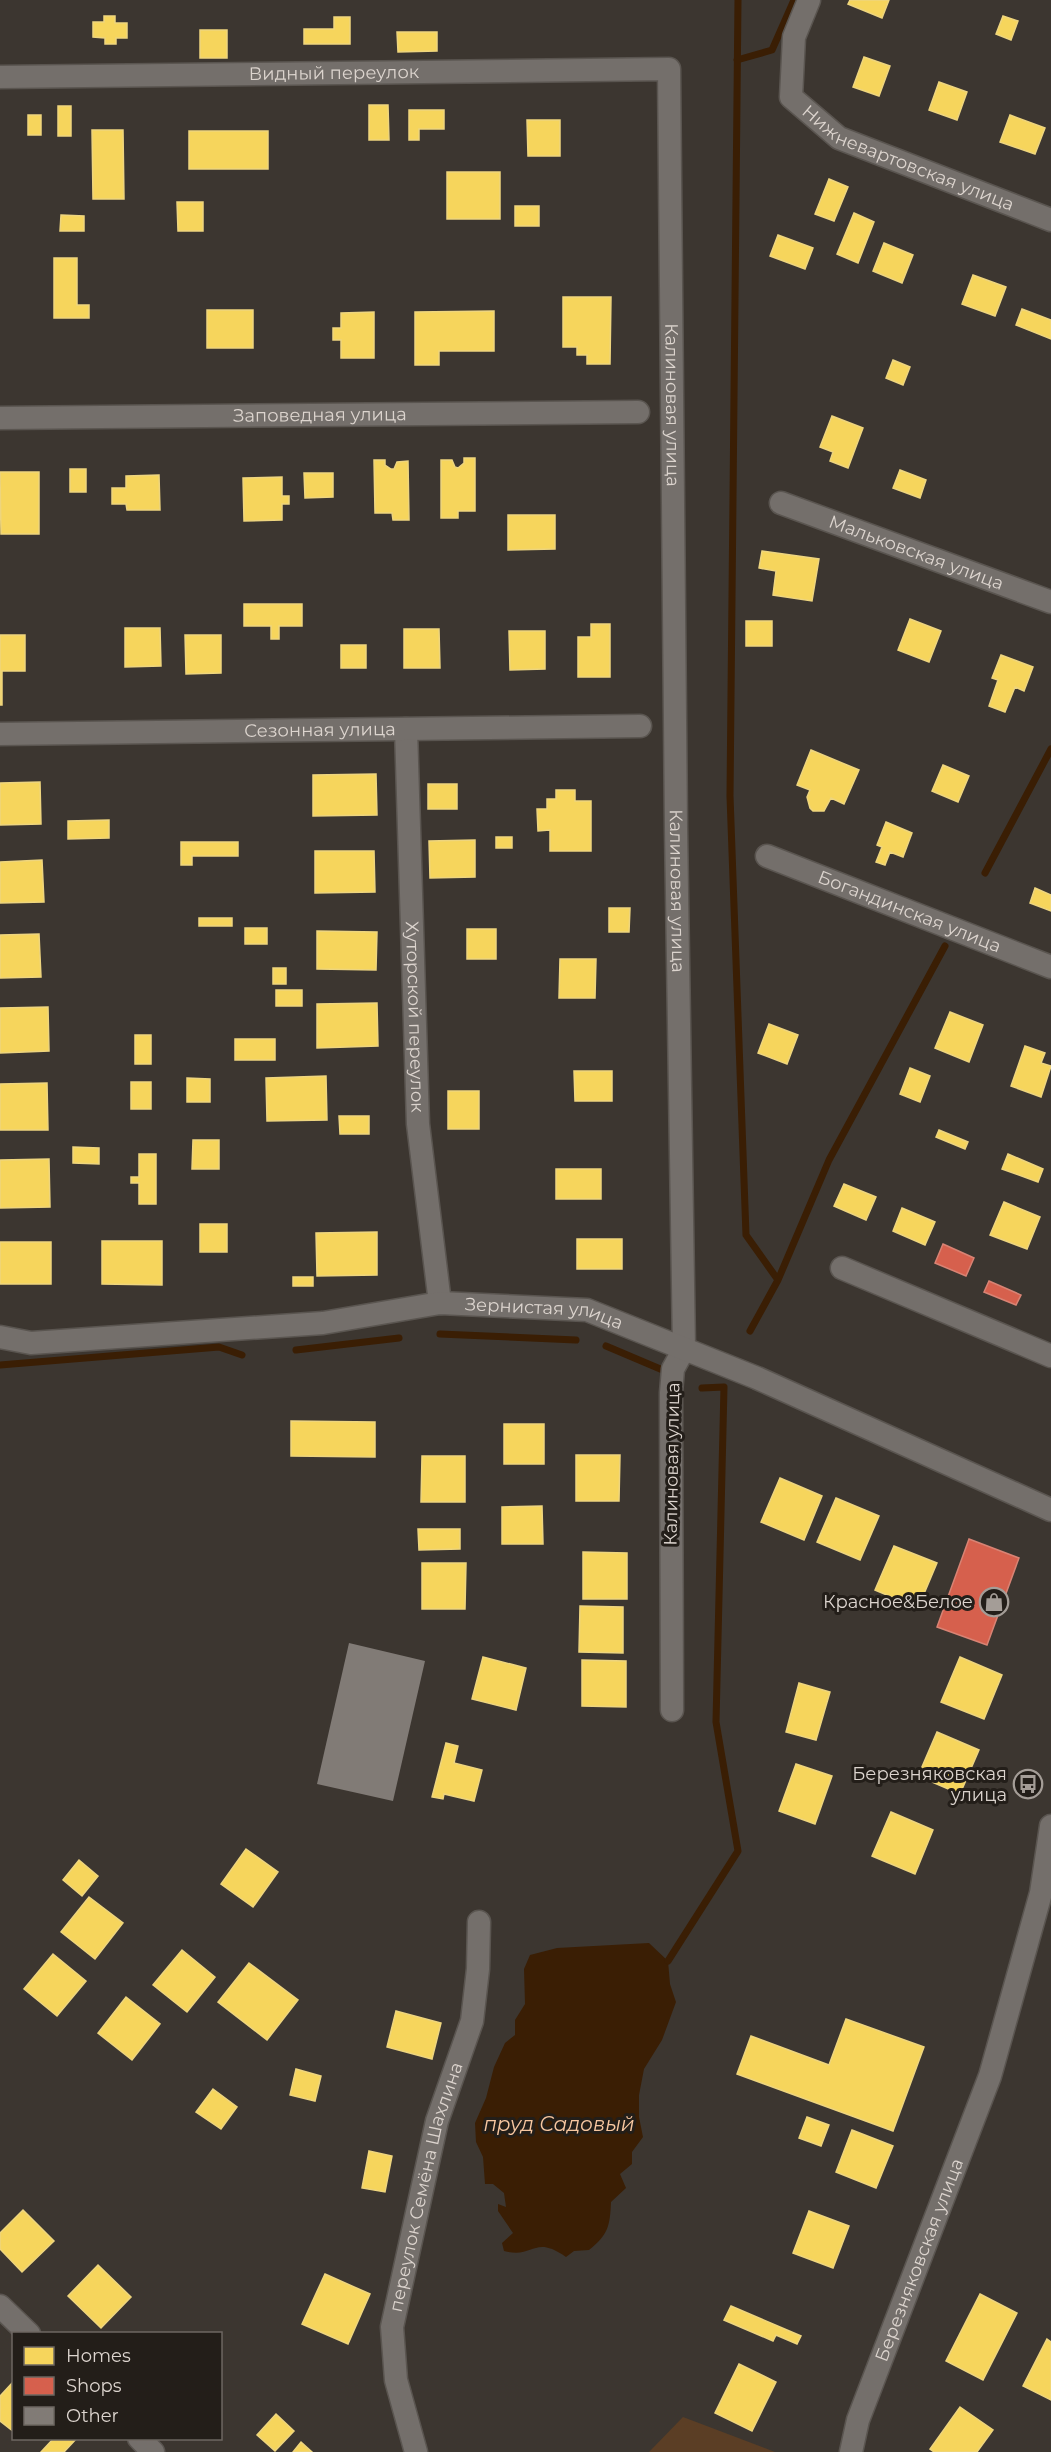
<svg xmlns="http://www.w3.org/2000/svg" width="1051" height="2452" font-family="Montserrat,sans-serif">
	<rect width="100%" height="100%" fill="#3c3630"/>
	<path fill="#5b3e25" d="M683,2417L775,2452H649Z"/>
	<path fill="#3a1e04" d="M649,1943L668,1961L670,1984L676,2002L662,2040L644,2069L639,2095V2117L643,2137L632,2152V2164L620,2174L626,2188L611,2202C610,2226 608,2235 589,2250L574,2251L566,2257C533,2234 535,2259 504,2251L502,2243L513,2233L498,2211V2204L506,2207L504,2193L493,2184H485L483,2157L476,2142L475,2123L486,2098L494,2067L505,2043L515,2035V2020L525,2004L524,1969L530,1955L557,1948Z"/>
	<path fill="#f6d55c" stroke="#eed57e" stroke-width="1.5" d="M850,0H889L882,18L848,4Z
		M104,16H115V23H127V38H116V44H105V38L93,37V22H104Z
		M1003,16L1018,21L1011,40L996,34Z
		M334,17H350V44H304V29H334Z
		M200,30H227V58H200Z
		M397,32H437V51L398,52Z
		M864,57L890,66L879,96L853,87Z
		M939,82L967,92L957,120L929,110Z
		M369,105H388L389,140H369Z
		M58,106H71V136H58Z
		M409,110H444V129H419V140H409Z
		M28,115H41V135H28Z
		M1010,115L1045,128L1035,154L1000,142Z
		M527,120H560V156H528Z
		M92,130H123L124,199H93Z
		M189,131H268V169H189Z
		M447,172H500V219H447Z
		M829,179L848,187L834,221L815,214Z
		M177,202H203V231H178Z
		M515,206H539V226H515Z
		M854,213L874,222L858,263L837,254Z
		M61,215L84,216V231H60Z
		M778,235L813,248L805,269L770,256Z
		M884,243L913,255L902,283L873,271Z
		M54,258H77V305H89V318H54Z
		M973,275L1006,287L995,316L962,304Z
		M563,297H611L610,364H587V355H577V347H563Z
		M1022,309L1051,320V339L1016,325Z
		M207,310H253V348H207Z
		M494,311V351H439V365H415V312Z
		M374,312V358H341V340H333V328H341V313Z
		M893,360L910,367L903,385L886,378Z
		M832,416L863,428L848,468L830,461L833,452L820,447Z
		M464,458H475V511H458V518H441V460H452L455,467L458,468L464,463Z
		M374,460H385V465L391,469H394L397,462L408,461L409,520H393L392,513H375Z
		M70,469H86V492H70Z
		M900,470L926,480L920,498L893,488Z
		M0,472H39V534H1Z
		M304,473H333V497L305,498Z
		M159,475L160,510H127L126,504H112V488H126V476Z
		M282,477V496H289V504H282V520L244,521L243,478Z
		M508,515H555V549L508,550Z
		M762,551L819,559L812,601L773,595L776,571L759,568Z
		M244,604H302V626H279V639H271V626H244Z
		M910,619L941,631L929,662L898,650Z
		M746,621H772V646H746Z
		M591,624H610V677H578V637H591Z
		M125,628H160L161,666L125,667Z
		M404,629H439L440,668H404Z
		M509,631H545V669L510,670Z
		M0,635H25V671H2V705H0Z
		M185,635H221V673L186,674Z
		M341,645H366V668H341Z
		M1001,655L1033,667L1024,691L1015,687L1005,712L989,706L998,680L992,678Z
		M811,750L859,770L844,804L831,798L824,811H813L810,808L807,797L810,790L797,785Z
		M943,765L969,776L958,802L932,791Z
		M376,774L377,815L313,816V775Z
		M40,782L41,824L0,825V783Z
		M428,784H457V809H428Z
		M556,790H575V801H591V851H550V830L538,831L537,809H547V799H556Z
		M109,820V838L68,839V821Z
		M886,822L912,833L903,857L890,852L885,865L876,862L882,847L877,845Z
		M496,837H512V848H496Z
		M475,840V877L430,878L429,841Z
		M181,842H238V856H192V865H181Z
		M315,851H374L375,892L315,893Z
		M42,860L44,902L0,903V862Z
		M1035,888L1051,895V911L1030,903Z
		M609,908H630L629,932H609Z
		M199,918H232V926H199Z
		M245,928H267V944H245Z
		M467,929H496V959H467Z
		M317,931L377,932L376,970L317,969Z
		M39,934L41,977L0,978V935Z
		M560,959H596L595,998H559Z
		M273,968H286V984H273Z
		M276,990H302V1006H276Z
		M377,1003L378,1046L317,1048V1004Z
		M48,1007L49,1051L0,1053V1008Z
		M950,1012L983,1025L969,1062L935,1048Z
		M769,1024L798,1035L787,1064L758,1053Z
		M135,1035H151V1064H135Z
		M235,1039H275V1060H235Z
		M1025,1046L1045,1053L1041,1063L1051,1066L1041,1097L1011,1086Z
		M910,1068L930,1076L920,1102L900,1094Z
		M574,1071H612V1101H575Z
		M326,1076L327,1120L267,1121L266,1078Z
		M187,1078L210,1079V1102H187Z
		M131,1082H151V1109H131Z
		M47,1083L48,1130H0V1084Z
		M448,1091H479V1129H448Z
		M339,1116H369V1134H340Z
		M939,1130L968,1142L965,1149L936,1137Z
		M193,1140H219V1169H192Z
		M73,1147L99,1148V1164L73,1163Z
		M139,1154H156V1204H139V1183H131V1177H139Z
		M1008,1154L1043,1169L1038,1182L1002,1169Z
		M49,1159L50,1207L0,1208V1160Z
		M556,1169H601V1199H556Z
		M844,1184L876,1197L866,1220L834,1206Z
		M1004,1202L1040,1217L1027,1249L990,1235Z
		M902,1208L935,1222L925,1245L893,1231Z
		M200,1224H227V1252H200Z
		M377,1232V1275L317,1276L316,1233Z
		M577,1239H622V1269H577Z
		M102,1241H162V1285L102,1284Z
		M0,1242H51V1284H0Z
		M293,1277H313V1286H293Z
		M291,1421L375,1422V1457L291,1456Z
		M504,1424H544V1464H504Z
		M576,1455H620L619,1501H576Z
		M422,1456H465V1502H421Z
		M780,1478L822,1496L804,1540L761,1522Z
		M836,1498L879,1516L860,1560L817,1542Z
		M542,1506L543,1544H502V1507Z
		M418,1529H460V1549L419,1550Z
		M894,1546L937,1563L918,1608L875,1590Z
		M583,1552L627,1553V1599H583Z
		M422,1563H466L465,1609H422Z
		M580,1606L623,1607V1653L579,1652Z
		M483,1657L526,1668L516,1710L472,1699Z
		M960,1657L1002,1675L984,1719L941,1702Z
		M582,1660L626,1661V1707L582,1706Z
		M799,1683L830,1692L816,1740L786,1732Z
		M937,1732L979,1750L960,1794L918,1776Z
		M446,1743L458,1746L454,1763L482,1770L474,1801L444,1794L443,1799L432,1797Z
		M796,1764L832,1776L815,1824L779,1811Z
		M891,1812L933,1830L915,1874L872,1856Z
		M246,1849L278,1872L253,1907L221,1884Z
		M79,1860L98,1876L82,1896L63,1880Z
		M89,1897L123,1923L95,1959L61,1932Z
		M182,1950L215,1977L187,2012L153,1985Z
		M53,1954L86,1981L57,2016L24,1989Z
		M249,1963L298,2000L267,2040L218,2002Z
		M126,1997L160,2024L132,2060L98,2033Z
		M396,2011L441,2023L432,2059L387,2047Z
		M846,2019L924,2047L893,2131L737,2074L751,2036L829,2065Z
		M296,2069L321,2076L315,2101L290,2095Z
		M213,2089L237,2107L221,2129L196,2112Z
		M807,2117L829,2125L821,2146L799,2138Z
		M852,2130L893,2146L876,2188L836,2172Z
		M369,2151L392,2156L385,2192L362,2188Z
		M23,2210L54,2241L22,2272L0,2249V2233Z
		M809,2211L849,2226L833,2268L793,2253Z
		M98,2265L131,2297L101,2328L68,2296Z
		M325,2274L370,2294L348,2344L302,2324Z
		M980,2294L1017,2313L983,2380L946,2361Z
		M731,2306L801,2336L797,2344L776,2335L773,2341L724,2320Z
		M1047,2339L1051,2342V2400L1023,2386Z
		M739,2364L776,2382L752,2431L715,2413Z
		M14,2381V2432L0,2421V2396Z
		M960,2407L993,2430L977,2452H934L930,2449Z
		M276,2414L294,2431L275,2451L257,2435Z
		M54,2438H77L64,2452H41Z
		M301,2442L312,2452H293Z"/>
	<path fill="#d6604d" stroke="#d88374" stroke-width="1.5" d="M943,1244L974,1258L966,1276L935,1263Z
		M989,1281L1021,1295L1016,1305L984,1292Z
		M969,1539L1019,1558L987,1645L937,1627Z"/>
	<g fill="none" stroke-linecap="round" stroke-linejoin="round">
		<path stroke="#3a1e04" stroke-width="7" d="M738,0L730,796L746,1235L778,1280L750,1331
			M737,60L772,50L794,0
			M985,873L1051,749
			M778,1280L829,1160L945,946
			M440,1334L576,1340
			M606,1346L665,1371
			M296,1350L399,1338
			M0,1365L219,1347L242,1355
			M668,1961L738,1851L716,1722L724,1387L702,1388"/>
	</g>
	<path fill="#817b76" d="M349,1643L425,1661L393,1801L317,1784Z"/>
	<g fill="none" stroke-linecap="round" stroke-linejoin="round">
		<g stroke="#5a5550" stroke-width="25">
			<g id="minor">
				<path id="s1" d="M809,0L794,37L791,97L839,138L1051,220"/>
				<path id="s2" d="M0,77L669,69L676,828L684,1349L673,1369L671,1393L672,1710"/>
				<path id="s3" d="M0,418L638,412"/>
				<path id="s4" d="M781,503L1051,602"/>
				<path id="s5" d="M406,729L418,1124L440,1303"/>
				<path id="s6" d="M0,734L640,726"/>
				<path id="s7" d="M767,856L1051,967"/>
				<path d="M842,1268L1051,1356"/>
				<path id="s8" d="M0,1337L31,1343L323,1323L440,1303L587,1310L757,1378L1051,1510"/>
				<path d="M0,2306L29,2334"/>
				<path d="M139,2438L153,2452"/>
				<path id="s9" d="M416,2452L396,2380L392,2327L437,2121L472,2021L478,1969L479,1922"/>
				<path id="s10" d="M851,2452L858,2420L990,2076L1041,1893L1051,1826"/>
			</g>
		</g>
		<use href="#minor" stroke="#746f6b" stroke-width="22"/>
	</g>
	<defs>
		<g id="shop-ring" transform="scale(1.5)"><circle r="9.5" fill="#231e19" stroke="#a49d97" stroke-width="1.5"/><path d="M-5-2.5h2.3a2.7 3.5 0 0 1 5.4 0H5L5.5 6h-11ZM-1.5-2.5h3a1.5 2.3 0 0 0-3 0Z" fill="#a49d97"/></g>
		<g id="bus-ring" transform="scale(1.5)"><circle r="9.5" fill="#231e19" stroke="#a49d97" stroke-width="1.5"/><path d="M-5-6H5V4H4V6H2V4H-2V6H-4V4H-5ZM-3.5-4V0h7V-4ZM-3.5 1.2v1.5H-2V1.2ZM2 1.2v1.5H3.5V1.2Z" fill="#a49d97"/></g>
	</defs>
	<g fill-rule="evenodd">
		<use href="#shop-ring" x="994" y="1602"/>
		<use href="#bus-ring" x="1028" y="1784"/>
	</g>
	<g text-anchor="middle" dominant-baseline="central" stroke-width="6" stroke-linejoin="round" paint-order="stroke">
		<g font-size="18" fill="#dcd4ce" stroke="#231e19">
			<text stroke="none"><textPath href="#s2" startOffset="334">Видный переулок</textPath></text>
			<text stroke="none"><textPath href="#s1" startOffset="234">Нижневартовская улица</textPath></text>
			<text stroke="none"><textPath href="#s2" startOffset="1005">Калиновая улица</textPath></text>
			<text stroke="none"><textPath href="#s3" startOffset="320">Заповедная улица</textPath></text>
			<text stroke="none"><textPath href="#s4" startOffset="144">Мальковская улица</textPath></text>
			<text stroke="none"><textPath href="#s6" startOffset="320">Сезонная улица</textPath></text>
			<text stroke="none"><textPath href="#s2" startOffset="1491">Калиновая улица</textPath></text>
			<text stroke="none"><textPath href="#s7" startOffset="153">Богандинская улица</textPath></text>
			<text stroke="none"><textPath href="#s5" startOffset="288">Хуторской переулок</textPath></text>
			<text stroke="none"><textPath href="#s8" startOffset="548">Зернистая улица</textPath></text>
			<text transform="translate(672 1464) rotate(-89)">Калиновая улица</text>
			<text stroke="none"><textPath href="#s9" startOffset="272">переулок Семёна Шахлина</textPath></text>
			<text stroke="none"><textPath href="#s10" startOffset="204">Березняковская улица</textPath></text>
		</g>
		<g font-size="18" fill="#dcd4ce" stroke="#231e19" text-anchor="end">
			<text x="973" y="1602">Красное&amp;Белое</text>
			<text x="1007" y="1774">Березняковская<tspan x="1007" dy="21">улица</tspan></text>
		</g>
		<g font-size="20" font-style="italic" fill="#f8c7a0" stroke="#231e19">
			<text x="559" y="2124">пруд Садовый</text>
		</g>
	</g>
	<rect x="12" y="2332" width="210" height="108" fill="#231e19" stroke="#6d6761" stroke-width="1.5"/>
	<rect x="24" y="2347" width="30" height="18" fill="#f6d55c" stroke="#6d6761" stroke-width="1.5"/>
	<text x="66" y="2362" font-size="18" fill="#dcd4ce">Homes</text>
	<rect x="24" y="2377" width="30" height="18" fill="#d6604d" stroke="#6d6761" stroke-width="1.5"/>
	<text x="66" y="2392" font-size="18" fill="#dcd4ce">Shops</text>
	<rect x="24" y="2407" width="30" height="18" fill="#817b76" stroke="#6d6761" stroke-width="1.5"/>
	<text x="66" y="2422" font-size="18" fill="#dcd4ce">Other</text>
</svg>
